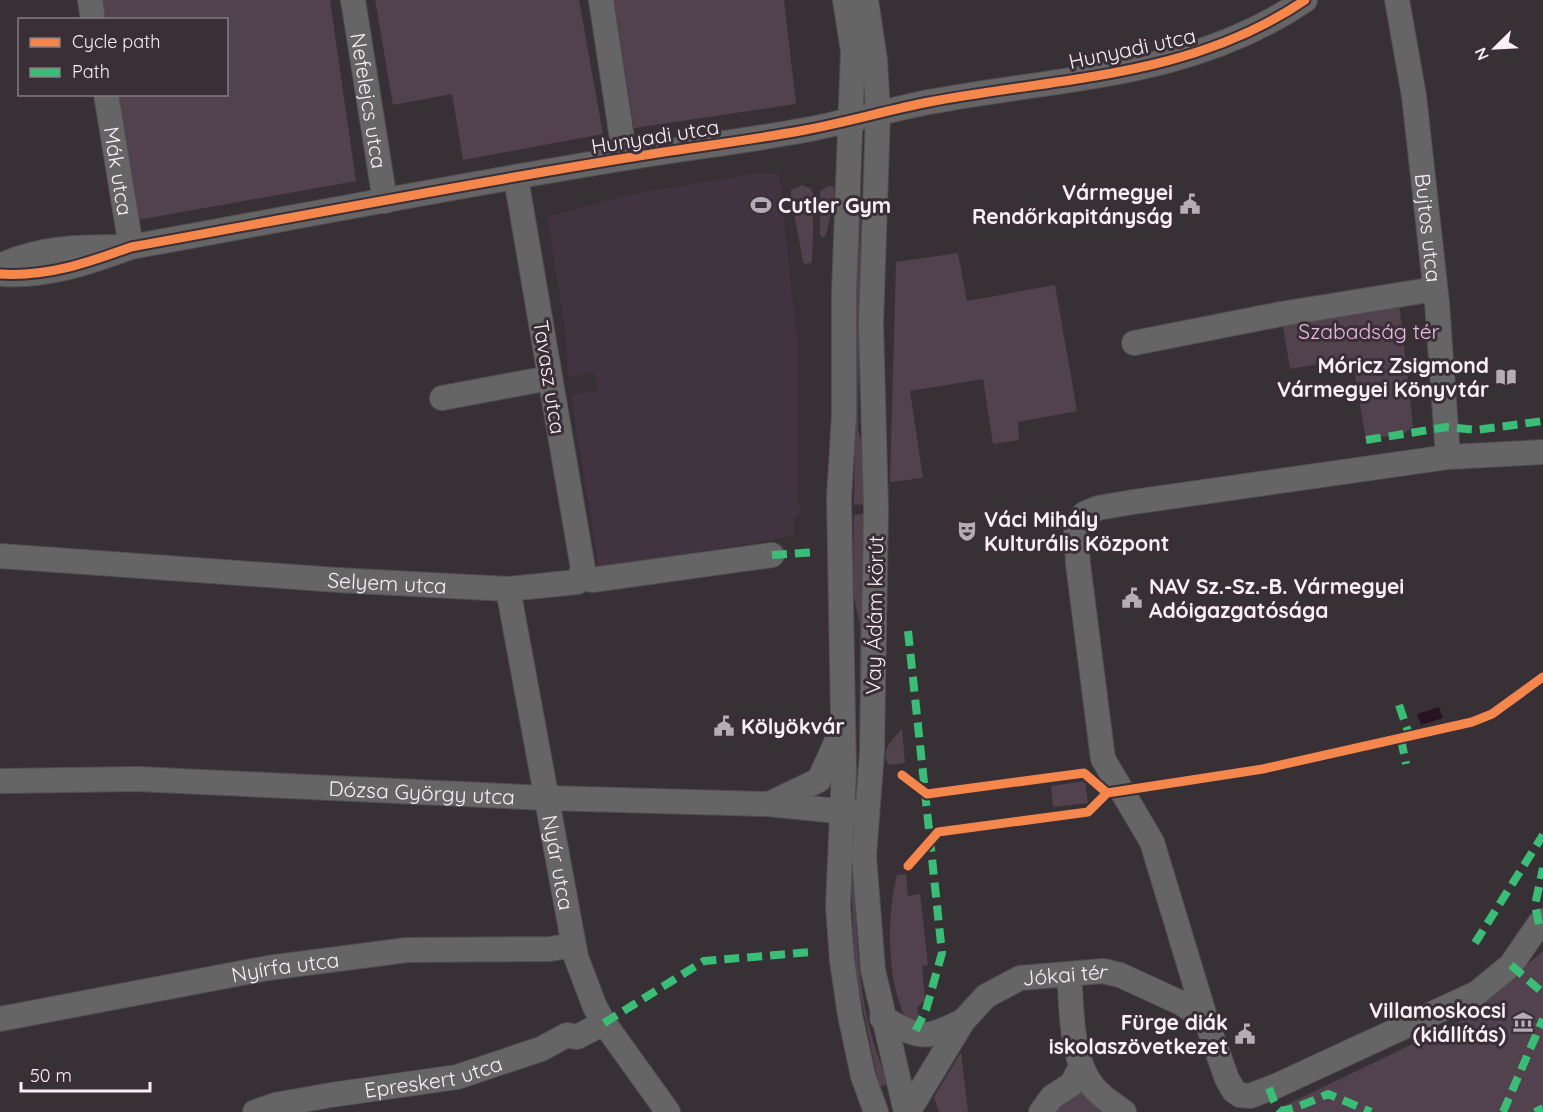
<svg xmlns="http://www.w3.org/2000/svg" width="1543" height="1112" font-family="Quicksand,sans-serif">
	<rect width="100%" height="100%" fill="#373136"/>
	<path fill="#423340" d="M759,173L779,174L797,340V501L800,506V513L794,518V536L599,568L571,395L598,390L594,372L568,377L565,327L547,217L628,195Z"/>
	<path fill="#51424e" d="M98,0H330L356,181L132,221L113,95L226,94V20L101,19Z
		M375,0H579L603,134L463,160L452,94L393,105Z
		M614,0H784L796,104L634,128Z
		M802,185L811,189L814,195L812,262L806,265L803,262L791,197V190Z
		M829,186L834,187L835,194L826,235L823,238L820,235V191Z
		M858,187L861,189L858,431L864,447V504L854,505Z
		M958,253L967,301L1055,285L1077,411L1018,422L1019,440L993,444L983,379L910,391L923,478L890,482L896,262Z
		M1398,294L1413,426L1405,433L1366,440L1352,358L1290,369L1281,314Z
		M864,514L861,776L859,777L860,625L853,592L854,515Z
		M902,729L905,763L889,765C879,751 893,739 902,729Z
		M1085,781L1088,803L1053,807L1051,786Z
		M854,850C856,928 855,1011 889,1083L879,1087L855,969L850,851Z
		M906,874L908,896L920,894L928,965L922,966L925,1000L917,1008L919,1016L912,1027C886,995 886,915 897,875Z
		M1543,951V1112H1276L1284,1106L1464,1019Z
		M961,1052L968,1112H939L934,1097Z
		M1083,1084L1117,1112H1044Z"/>
	<path fill="#271423" d="M1439,707L1443,718L1421,725L1417,714Z"/>
	<g fill="none" stroke-linecap="round" stroke-linejoin="round">
		<g stroke="#514d50" stroke-width="26">
			<g id="minor">
				<path d="M90,0L93,20"/>
				<path id="s1" d="M353,0L385,201"/>
				<path d="M601,0L625,158"/>
				<path d="M845,0L853,51L844,292V415L839,498L844,771L838,906L842,961L850,1015L863,1076L876,1112"/>
				<path d="M866,0L875,60L878,114L871,324L876,509L872,752L864,856L873,970L906,1112"/>
				<path id="s2" d="M1397,0L1414,96L1437,303L1448,457"/>
				<path id="s3" d="M106,94L131,247"/>
				<path d="M0,266C38,248 76,247 117,247"/>
				<path d="M0,274C47,277 87,263 131,247C296,217 461,185 626,158C686,148 746,141 805,130C847,122 888,110 929,102C1060,77 1191,78 1305,0"/>
				<path d="M1134,343L1281,314L1435,289"/>
				<path d="M442,398L549,378"/>
				<path id="s4" d="M0,556L337,580L508,589L577,582L583,569L516,178"/>
				<path d="M580,577L592,580L772,555"/>
				<path id="s5" d="M508,589L576,957L595,1007L604,1023L668,1112"/>
				<path id="s6" d="M0,781L138,779L547,798L768,804L857,813"/>
				<path d="M769,804L819,780L840,734"/>
				<path d="M1069,974C1072,1010 1070,1059 1094,1088C1103,1098 1114,1105 1124,1112"/>
				<path d="M882,1018C921,1038 923,1041 963,1021"/>
				<path id="s7" d="M0,1019L268,968L407,950L550,949L573,945"/>
				<path d="M1206,1020L1152,842L1103,759L1078,564L1076,528L1084,514L1098,508L1133,502L1448,457L1543,452"/>
				<path d="M1240,1095L1250,1096L1276,1086L1477,993L1511,965L1539,924L1543,921"/>
				<path id="s8" d="M255,1112L275,1105L331,1095L457,1077L541,1049L567,1035L577,1037L604,1023"/>
				<path id="s9" d="M908,1112L963,1021L986,996L1020,978L1103,971L1120,975L1181,1003L1206,1020L1227,1079L1234,1091L1240,1095"/>
				<path d="M1041,1112L1052,1097L1072,1084L1081,1066"/>
			</g>
		</g>
		<use href="#minor" stroke="#666566" stroke-width="24"/>
		<path stroke="#3abd76" stroke-width="8" stroke-dasharray="15 8" stroke-linecap="butt" d="M1366,440L1447,427L1476,430L1543,421
			M772,555L816,552
			M908,631L942,953L926,1010L914,1034
			M1399,705L1410,737
			M1401,739L1406,764
			M1539,924L1535,905L1543,868
			M1475,943L1543,835
			M1511,965L1543,993
			M604,1023L704,961L812,952
			M1269,1088C1272,1095 1274,1105 1280,1110C1288,1112 1319,1098 1328,1094L1371,1112
			M1503,1112L1543,1019
			M1535,1112L1543,1108"/>
		<g stroke="#3a2e37" stroke-width="13">
			<path id="cycleway" d="M0,274C47,277 87,263 131,247C296,217 461,185 626,158C686,148 746,141 805,130C847,122 888,110 929,102C1060,77 1191,78 1305,0
				M902,775L927,794L1084,773L1107,793
				M1107,793L1263,769L1472,722L1492,714L1543,677
				M908,866L938,832L1088,812L1107,793"/>
		</g>
		<use href="#cycleway" stroke="#f5874c" stroke-width="9"/>
	</g>
	<defs>
		<g id="civic-bare" transform="scale(1.62)"><path d="M-.6-6.5H3V-4.5H.6V-3L4-1V1h2V6H-6V1h2V-1L-.6-3ZM-1.2 2.5V6h2.4V2.5Z" fill="#b4adb3" stroke="#3a2e37" stroke-width="2.5" paint-order="stroke"/></g>
		<g id="stadium-bare" transform="scale(1.62)"><path d="M0-5a6.5 5 0 1 0 0 10a6.5 5 0 1 0 0-10ZM-3.5-1.8h7v3.6h-7Z" fill="#b4adb3" stroke="#3a2e37" stroke-width="2.5" paint-order="stroke"/></g>
		<g id="library-bare" transform="scale(1.62)"><path d="M-6-4Q-3-5.5-.7-3.5V5Q-3 3-6 4ZM6-4Q3-5.5 .7-3.5V5Q3 3 6 4Z" fill="#b4adb3" stroke="#3a2e37" stroke-width="2.5" paint-order="stroke"/></g>
		<g id="theatre-bare" transform="scale(1.62)"><path d="M-5-5.5Q0-4 5-5.5V0Q5 5 0 6Q-5 5-5 0ZM-3.3-2.5H-1v1.5H-3.3ZM1-2.5H3.3v1.5H1ZM-2.8 1Q0 5.5 2.8 1Z" fill="#b4adb3" stroke="#3a2e37" stroke-width="2.5" paint-order="stroke"/></g>
		<g id="museum-bare" transform="scale(1.62)"><path d="M0-6L6-3V-2H-6V-3ZM-5-1h2V3h-2ZM-1-1h2V3h-2ZM3-1h2V3H3ZM-6 4H6V6H-6Z" fill="#b4adb3" stroke="#3a2e37" stroke-width="2.5" paint-order="stroke"/></g>
	</defs>
	<g fill-rule="evenodd">
		<use href="#civic-bare" x="1190" y="204"/>
		<use href="#stadium-bare" x="761" y="205"/>
		<use href="#library-bare" x="1506" y="377"/>
		<use href="#theatre-bare" x="967" y="531"/>
		<use href="#civic-bare" x="1132" y="598"/>
		<use href="#civic-bare" x="724" y="726"/>
		<use href="#museum-bare" x="1523" y="1022"/>
		<use href="#civic-bare" x="1245" y="1034"/>
	</g>
	<g text-anchor="middle" dominant-baseline="central" stroke-width="6" stroke-linejoin="round" paint-order="stroke">
		<g font-size="21" fill="#f8f0f6" stroke="#3a2e37">
			<text transform="translate(1132 48) rotate(-12)">Hunyadi utca</text>
			<text stroke="none"><textPath href="#s1" startOffset="102">Nefelejcs utca</textPath></text>
			<text transform="translate(655 136) rotate(-9)">Hunyadi utca</text>
			<text stroke="none"><textPath href="#s3" startOffset="78">Mák utca</textPath></text>
			<text stroke="none"><textPath href="#s2" startOffset="230">Bujtos utca</textPath></text>
			<text transform="translate(550 377) rotate(81)">Tavasz utca</text>
			<text stroke="none"><textPath href="#s4" startOffset="388">Selyem utca</textPath></text>
			<text transform="translate(874 615) rotate(-89)">Vay Ádám körút</text>
			<text stroke="none"><textPath href="#s6" startOffset="422">Dózsa György utca</textPath></text>
			<text stroke="none"><textPath href="#s5" startOffset="278">Nyár utca</textPath></text>
			<text stroke="none"><textPath href="#s7" startOffset="290">Nyírfa utca</textPath></text>
			<text stroke="none"><textPath href="#s9" startOffset="224">Jókai tér</textPath></text>
			<text stroke="none"><textPath href="#s8" startOffset="182">Epreskert utca</textPath></text>
		</g>
		<g font-size="21" font-weight="bold" fill="#f8f0f6" stroke="#3a2e37" text-anchor="end">
			<text x="1173" y="192">Vármegyei<tspan x="1173" dy="24">Rendőrkapitányság</tspan></text>
			<text x="778" y="205" text-anchor="start">Cutler Gym</text>
			<text x="1489" y="365">Móricz Zsigmond<tspan x="1489" dy="24">Vármegyei Könyvtár</tspan></text>
			<text x="984" y="519" text-anchor="start">Váci Mihály<tspan x="984" dy="24">Kulturális Központ</tspan></text>
			<text x="1149" y="586" text-anchor="start">NAV Sz.-Sz.-B. Vármegyei<tspan x="1149" dy="24">Adóigazgatósága</tspan></text>
			<text x="741" y="726" text-anchor="start">Kölyökvár</text>
			<text x="1506" y="1010">Villamoskocsi<tspan x="1506" dy="24">(kiállítás)</tspan></text>
			<text x="1228" y="1022">Fürge diák<tspan x="1228" dy="24">iskolaszövetkezet</tspan></text>
		</g>
		<g font-size="21" fill="#ecbde3" stroke="#3a2e37">
			<text x="1369" y="331">Szabadság tér</text>
		</g>
	</g>
	<rect x="18" y="18" width="210" height="78" fill="#3a2e37" stroke="#867c83" stroke-width="1.5"/>
	<rect x="30" y="38" width="30" height="9" fill="#f5874c" stroke="#867c83" stroke-width="1.5"/>
	<text x="72" y="48" font-size="18" fill="#f8f0f6">Cycle path</text>
	<rect x="30" y="68" width="30" height="9" fill="#3abd76" stroke="#867c83" stroke-width="1.5"/>
	<text x="72" y="78" font-size="18" fill="#f8f0f6">Path</text>
	<g transform="translate(1495 48) rotate(246)" stroke="#3a2e37" stroke-width="4.5" paint-order="stroke">
	<path d="M0-4.5L10 22L0 15L-10 22Z" fill="#f8f0f6"/>
	<text y="-9" font-size="16" font-weight="bold" text-anchor="middle" fill="#f8f0f6">N</text>
	</g>
	<path d="M21 1082v9h129v-9" fill="none" stroke="#f8f0f6" stroke-width="3"/>
	<text x="30" y="1082" font-size="18" fill="#f8f0f6" stroke="#3a2e37" stroke-width="4.5" paint-order="stroke">50 m</text>
</svg>
